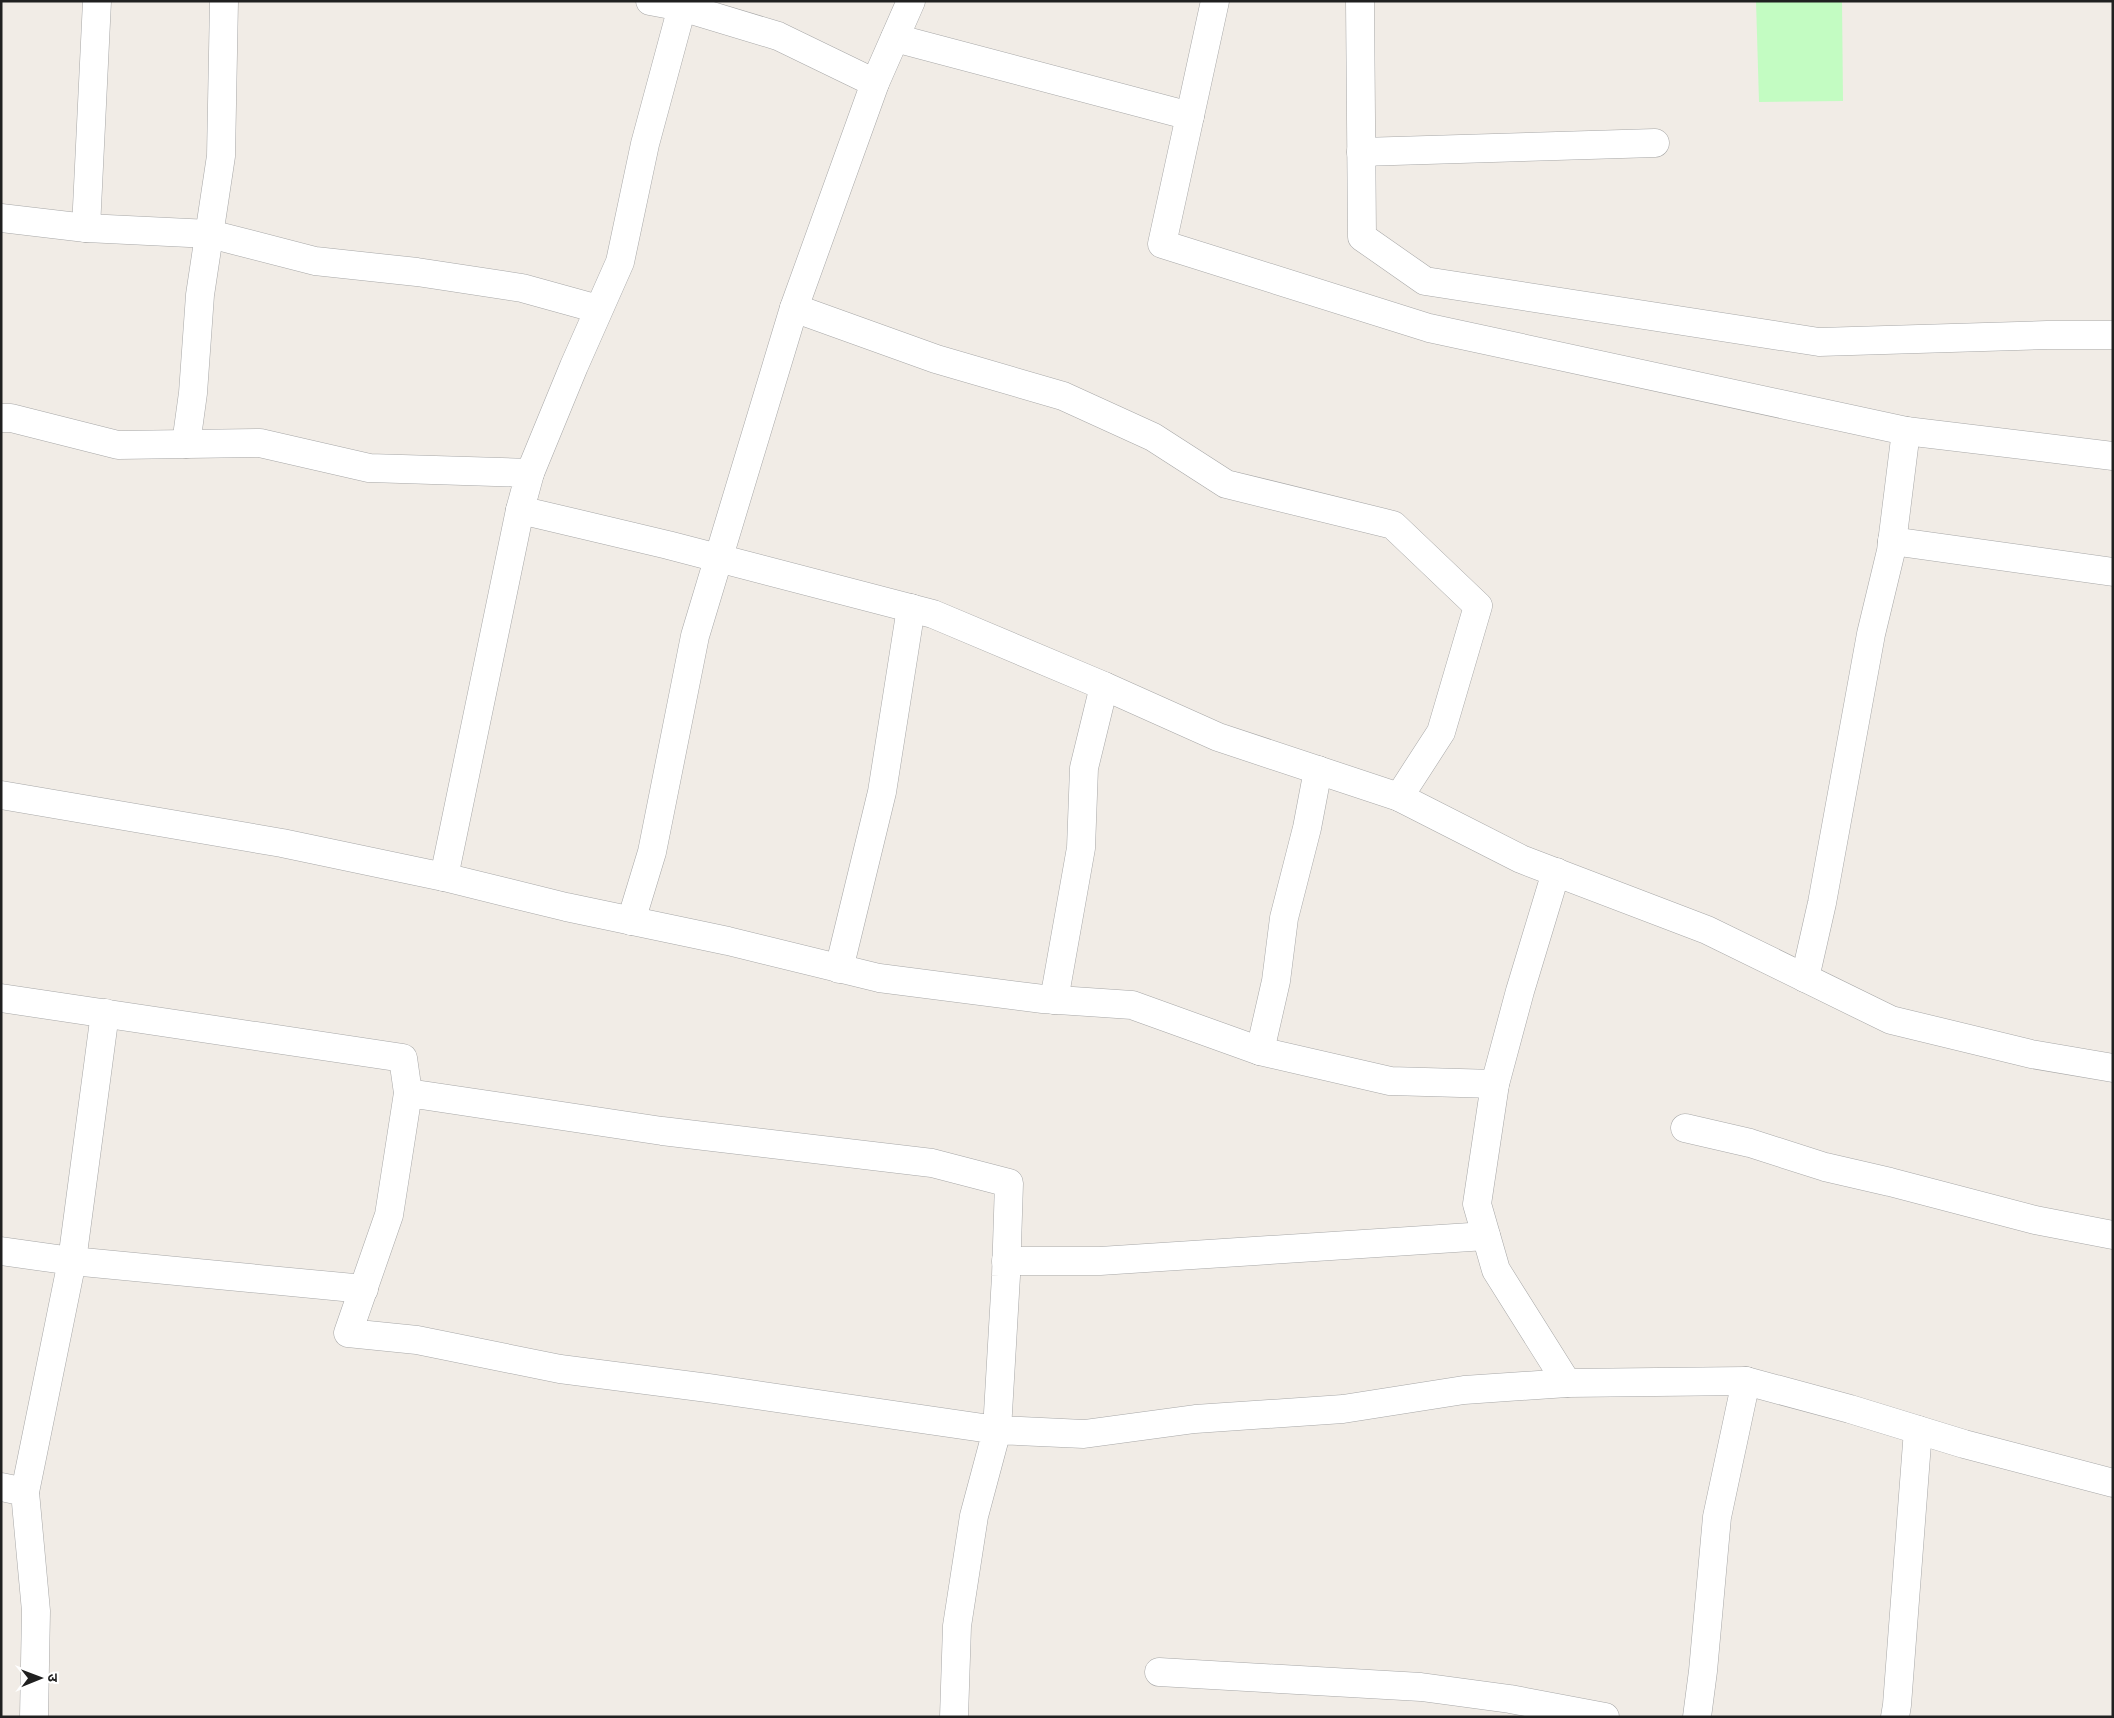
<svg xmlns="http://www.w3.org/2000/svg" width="2114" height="1718" font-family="Cabin,'Noto Sans Devanagari',sans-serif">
<rect width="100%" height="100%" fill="#f1ece6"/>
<polygon fill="#c3fcc2" points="1756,1 1842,1 1843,101 1759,102"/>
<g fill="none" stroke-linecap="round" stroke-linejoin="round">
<defs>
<g id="minor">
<polyline points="650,1 682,7 778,36 875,83"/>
<polyline points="911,1 875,83 794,308 936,359 1063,396 1153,437 1226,484 1393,525 1478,606 1441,732 1399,797"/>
<polyline points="1215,1 1162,244 1429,328 1906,431 2113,456"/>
<polyline points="1360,1 1362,237 1425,281 1819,342 2047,335 2113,335"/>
<polyline points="895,38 1190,116"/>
<polyline points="1361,152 1655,143"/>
<polyline points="1,218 86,228 210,234 315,261 417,272 522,288 598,309"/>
<polyline points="86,228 97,1"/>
<polyline points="1,418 11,418 118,445 260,443 369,468 530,473 520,510 668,545 933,614 1104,686 1218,737 1399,797 1521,859 1707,930 1891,1020 2031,1054 2113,1068"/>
<polyline points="186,444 193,393 200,295 221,156 224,1"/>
<polyline points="530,473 574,366 620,262 645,144 682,7"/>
<polyline points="1892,541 2113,572"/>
<polyline points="1,795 282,843 444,877 566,907 728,941 879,978 1043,999 1132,1005 1260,1051 1390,1081 1495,1084"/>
<polyline points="1556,872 1520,991 1495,1084 1477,1204 1496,1270 1567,1383 1746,1381"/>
<polyline points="444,877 520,510"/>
<polyline points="631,921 652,852 695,636 794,308"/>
<polyline points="839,969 882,792 911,608"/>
<polyline points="1805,978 1822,903 1871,634 1891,551 1906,431"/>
<polyline points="1,998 403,1058 408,1093"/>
<polyline points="1054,1000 1081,848 1084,768 1104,686"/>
<polyline points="1260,1051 1276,981 1284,918 1307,828 1318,770"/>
<polyline points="1685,1128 1750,1143 1825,1167 1890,1182 2035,1220 2113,1235"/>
<polyline points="1,1251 72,1261 364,1289"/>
<polyline points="1006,1261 1100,1261 1486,1236"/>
<polyline points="1,1487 25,1492 36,1611 34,1717"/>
<polyline points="25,1492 72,1261 105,1013"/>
<polyline points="1159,1672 1421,1687 1510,1699 1605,1717"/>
<polyline points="954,1717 957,1626 974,1516 997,1430 1006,1276 1009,1183 932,1163 662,1131 408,1093 389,1215 348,1333 417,1340 560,1369 708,1388 997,1430 1084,1434 1195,1419 1343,1409 1464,1390 1567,1383"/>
<polyline points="1697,1717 1703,1671 1717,1517 1746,1381 1850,1409 1964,1444 2113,1483"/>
<polyline points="1895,1717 1897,1705 1918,1430"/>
</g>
</defs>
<use href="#minor" stroke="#a7a7a7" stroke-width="29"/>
<use href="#minor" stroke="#fff" stroke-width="28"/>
</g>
<rect width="2114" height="1718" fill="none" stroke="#202020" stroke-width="5"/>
<g transform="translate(40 1678) rotate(89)" stroke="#ffffff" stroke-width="4" paint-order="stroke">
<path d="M0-4L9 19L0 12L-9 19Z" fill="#202020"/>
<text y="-8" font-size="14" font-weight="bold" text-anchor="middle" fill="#202020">उ</text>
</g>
</svg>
